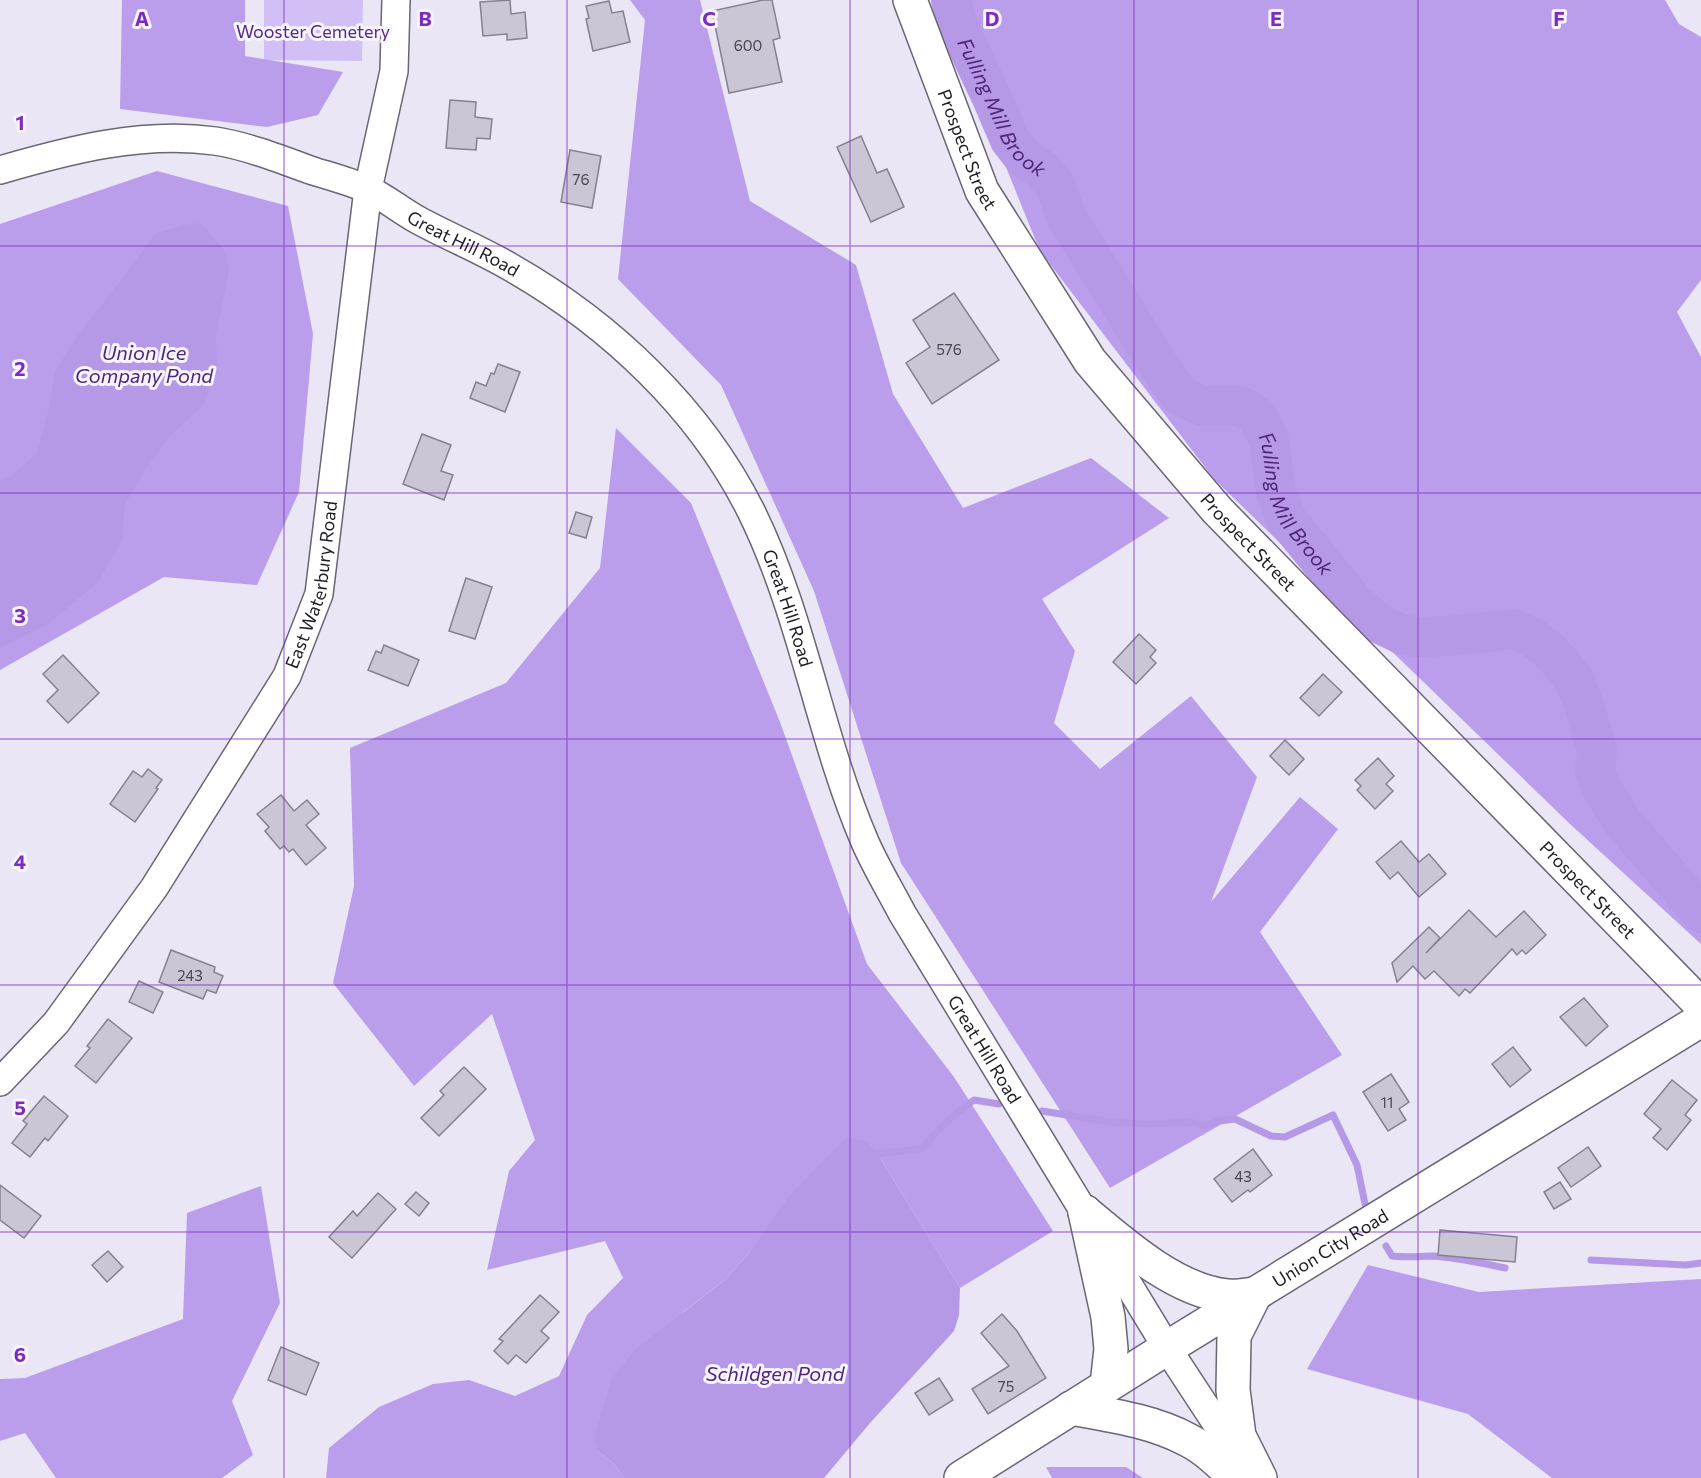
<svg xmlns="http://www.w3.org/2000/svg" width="1701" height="1478" font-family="Commissioner,sans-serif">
<rect width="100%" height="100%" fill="#eae6f5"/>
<polygon fill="#d2bff6" points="264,0 363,0 362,61 264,60"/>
<g fill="#ba9eec">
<polygon points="122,0 245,0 245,56 343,72 318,115 267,127 120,109"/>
<polygon points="630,0 700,0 750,201 856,265 893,394 963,508 1091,458 1169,518 1042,599 1075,651 1054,723 1100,769 1191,696 1257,777 1211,902 1300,797 1338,829 1260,932 1342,1055 1110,1188 901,863 814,591 721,385 618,279 645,20"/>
<polygon points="938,0 1665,0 1679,24 1701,37 1701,280 1677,312 1701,357 1701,944 1570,824 1214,479 1040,251"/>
<polygon points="157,171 288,206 313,334 299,492 257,585 164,577 0,670 0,224"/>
<polygon points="616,428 691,503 780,722 867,964 954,1077 1053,1231 960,1288 877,1153 749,1253 726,1279 682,1313 599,1452 615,1465 624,1478 326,1478 329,1448 379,1407 433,1384 469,1380 515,1396 559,1376 587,1315 623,1278 605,1241 487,1270 509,1171 535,1140 492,1014 414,1086 333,983 354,886 350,748 506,683 600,568"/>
<polygon points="261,1186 280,1303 232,1401 253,1455 222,1478 56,1478 25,1433 0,1441 0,1379 25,1378 183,1319 187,1213"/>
<polygon points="1368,1265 1479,1292 1701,1279 1701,1478 1552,1478 1468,1414 1307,1369"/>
<polygon points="1046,1467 1126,1467 1143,1478 1052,1478"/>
</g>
<g fill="#b599e6">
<polygon points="201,223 226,253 229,271 216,335 217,367 203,405 170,436 145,470 125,504 122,540 98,582 48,624 0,648 0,481 9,478 37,453 48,412 55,371 77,337 139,256 155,234 183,225"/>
<polygon points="846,1138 866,1141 877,1153 960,1288 959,1315 954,1331 870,1423 824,1478 624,1478 615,1465 599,1452 594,1438 612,1378 636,1349 726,1279 749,1253 790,1195"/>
</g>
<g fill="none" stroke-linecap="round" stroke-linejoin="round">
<g stroke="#b599e6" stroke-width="7">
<polyline points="1042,1111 1110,1122 1150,1124 1191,1122 1205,1126 1219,1121 1235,1119 1271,1136 1285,1137 1333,1115 1357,1165 1365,1204"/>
<path d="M877,1154L922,1149C937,1129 954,1114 974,1100L999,1104"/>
<path d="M1386,1246L1392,1256C1406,1258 1420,1256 1434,1256C1458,1258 1482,1263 1505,1268"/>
<polyline points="1591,1260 1686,1265 1701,1263"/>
</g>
<path stroke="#b599e6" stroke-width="40" id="s1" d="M951,0L957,24L992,98L1010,140L1024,158L1041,169L1055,185L1067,218L1161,369L1181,396L1202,406H1241L1257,416L1269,440L1276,493L1287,520L1354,602L1378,623L1401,634L1417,637L1450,636L1514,629L1533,638L1552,653L1573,678L1584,705L1597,751L1595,770L1602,789L1622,821L1701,913"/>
</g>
<g fill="#cbc6d5" stroke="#86818f" stroke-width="1.5">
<polygon points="510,0 511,14 525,12 527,38 507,40 507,34 483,36 480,2"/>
<polygon points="763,0 772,0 780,38 773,40 782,82 729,93 712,11"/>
<polygon points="609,1 612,13 623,11 630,42 593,51 586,19 589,18 586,6"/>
<polygon points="450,100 476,102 475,117 492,119 490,139 477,138 476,150 446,148"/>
<polygon points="861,136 877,173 887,169 904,207 871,222 837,147"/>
<polygon points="570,150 601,156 592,208 561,202"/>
<polygon points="954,293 999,360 932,404 906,363 930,347 913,320"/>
<polygon points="498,364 520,372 505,412 470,398 476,382 486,386 491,373 494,374"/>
<polygon points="422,434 451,445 441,471 453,475 444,500 403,484"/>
<polygon points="576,512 592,517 586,538 569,533"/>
<polygon points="466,578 492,587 475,639 449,631"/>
<polygon points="1139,634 1156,650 1150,657 1156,663 1136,684 1113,662"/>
<polygon points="384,645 419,660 408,686 368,670 376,651 381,653"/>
<polygon points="63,655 99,693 68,723 47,701 58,690 43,674"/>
<polygon points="1323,674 1342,692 1319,716 1300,698"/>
<polygon points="1285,740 1304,759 1289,775 1270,756"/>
<polygon points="1378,758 1394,776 1386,784 1393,791 1375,809 1357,790 1361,786 1355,780"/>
<polygon points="148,769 162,780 156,788 158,789 135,822 110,804 133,771 142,777"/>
<polygon points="281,795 294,811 307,800 319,814 306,825 326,848 306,865 293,849 289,852 284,846 280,849 265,831 269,827 257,814"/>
<polygon points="1401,841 1419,862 1429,854 1446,874 1419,897 1398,872 1390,879 1376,862"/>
<polygon points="1469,910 1496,937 1524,911 1546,935 1526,954 1522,950 1517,955 1512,949 1470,993 1465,989 1459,996 1434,971 1425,979 1413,966 1397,982 1392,963 1429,927 1440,938 1426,953"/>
<polygon points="171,950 215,967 214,972 223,976 216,993 207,990 203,999 159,982"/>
<polygon points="139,981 163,992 153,1013 129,1002"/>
<polygon points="1584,998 1608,1026 1586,1046 1560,1017"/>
<polygon points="108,1019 132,1038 96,1083 75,1066 90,1048 87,1046"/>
<polygon points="1513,1047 1531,1070 1510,1087 1492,1064"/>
<polygon points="464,1067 486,1089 439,1136 421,1118 444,1095 440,1091"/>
<polygon points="1391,1074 1409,1102 1399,1109 1406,1120 1388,1131 1363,1092"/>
<polygon points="1672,1080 1697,1100 1685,1115 1691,1120 1667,1150 1653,1138 1661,1129 1644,1114"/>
<polygon points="44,1096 68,1116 48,1141 45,1138 30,1157 12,1143 27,1124 23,1121"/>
<polygon points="1588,1147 1601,1166 1571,1187 1558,1168"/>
<polygon points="1253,1149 1272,1175 1250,1192 1248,1190 1232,1202 1214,1179"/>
<polygon points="1560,1182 1571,1199 1554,1209 1544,1192"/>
<polygon points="0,1185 41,1216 24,1238 0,1220"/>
<polygon points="416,1192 429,1203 419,1216 405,1204"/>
<polygon points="378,1193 396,1209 352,1258 329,1237 353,1211 357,1216"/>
<polygon points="1440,1230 1517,1237 1515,1262 1438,1255"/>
<polygon points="108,1251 123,1267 107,1282 92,1265"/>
<polygon points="540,1295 559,1312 541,1331 549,1338 526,1363 516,1355 508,1364 494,1351 503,1341 499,1339"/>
<polygon points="1002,1314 1017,1331 1046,1378 988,1414 972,1389 1009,1366 981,1333"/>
<polygon points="281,1347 319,1363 306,1395 268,1380"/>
<polygon points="939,1378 953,1400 929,1415 915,1393"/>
</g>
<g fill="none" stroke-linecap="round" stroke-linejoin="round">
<defs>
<g id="minor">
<path id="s2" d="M0,170C69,150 142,131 215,141C244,145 283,160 310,170C329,176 349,181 367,189C385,197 401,211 418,220C449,237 482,250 512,268C610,324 700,409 751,511C803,616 819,735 865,842C876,867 890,890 902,913L1167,1348L1241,1461"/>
<path id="s3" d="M0,1082L56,1023L154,888L287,676L319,594L368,189L394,71L396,0"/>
</g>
<g id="secondary">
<path id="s4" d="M910,0L982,191L1090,361L1217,510L1701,1005"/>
<path d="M1085,1212C1123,1244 1176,1291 1227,1296C1236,1297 1246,1295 1255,1294"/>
<polyline points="1085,1212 1108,1317 1111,1349 1107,1385"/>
<polyline points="1255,1294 1234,1336 1233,1390 1239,1436 1260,1478"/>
<path d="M1071,1408C1110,1415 1153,1421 1188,1440C1206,1449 1221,1464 1235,1478"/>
<path id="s5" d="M961,1478L1167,1348L1701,1020"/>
</g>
</defs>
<use href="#minor" stroke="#6a6673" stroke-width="30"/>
<use href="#secondary" stroke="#6a6673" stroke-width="36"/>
<use href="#minor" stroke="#fff" stroke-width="27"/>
<use href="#secondary" stroke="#fff" stroke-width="33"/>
</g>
<path fill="none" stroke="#7b2cbf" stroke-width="1.5" stroke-opacity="0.55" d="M284,0V1478M567,0V1478M850,0V1478M1134,0V1478M1418,0V1478M0,246H1701M0,493H1701M0,739H1701M0,985H1701M0,1232H1701"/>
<g text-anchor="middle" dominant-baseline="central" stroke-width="6" stroke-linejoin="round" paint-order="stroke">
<g font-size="15" fill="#4a4750">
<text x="748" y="45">600</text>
<text x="581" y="179">76</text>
<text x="949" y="349">576</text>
<text x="190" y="975">243</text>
<text x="1387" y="1102">11</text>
<text x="1243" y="1176">43</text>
<text x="1006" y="1386">75</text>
</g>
<g font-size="18" fill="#532b84" stroke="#f7f4fd">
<text x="313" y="31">Wooster Cemetery</text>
</g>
<g font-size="18" fill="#1f1d23" stroke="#f7f4fd">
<text stroke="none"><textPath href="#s4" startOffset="160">Prospect Street</textPath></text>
<text stroke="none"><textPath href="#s2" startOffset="489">Great Hill Road</textPath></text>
<text stroke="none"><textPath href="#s4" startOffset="646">Prospect Street</textPath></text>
<text stroke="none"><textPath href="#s3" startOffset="594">East Waterbury Road</textPath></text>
<text stroke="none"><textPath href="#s2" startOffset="993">Great Hill Road</textPath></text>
<text stroke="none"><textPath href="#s4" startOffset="1132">Prospect Street</textPath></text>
<text stroke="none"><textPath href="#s2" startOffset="1479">Great Hill Road</textPath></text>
<text stroke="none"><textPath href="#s5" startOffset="435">Union City Road</textPath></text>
</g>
<g font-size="20" font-style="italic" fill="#4d257d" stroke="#f7f4fd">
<text stroke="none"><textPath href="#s1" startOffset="120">Fulling Mill Brook</textPath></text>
<text x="144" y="352">Union Ice<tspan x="144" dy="23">Company Pond</tspan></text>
<text stroke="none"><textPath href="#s1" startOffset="642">Fulling Mill Brook</textPath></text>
<text x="775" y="1373">Schildgen Pond</text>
</g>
</g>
<g font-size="20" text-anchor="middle" font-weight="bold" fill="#7b2cbf" stroke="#f7f4fd" stroke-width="6" stroke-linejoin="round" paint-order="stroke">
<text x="142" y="26">A</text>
<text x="425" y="26">B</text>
<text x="709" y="26">C</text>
<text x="992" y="26">D</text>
<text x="1276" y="26">E</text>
<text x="1559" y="26">F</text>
<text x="20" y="130">1</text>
<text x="20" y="376">2</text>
<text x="20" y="623">3</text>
<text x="20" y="869">4</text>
<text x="20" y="1115">5</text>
<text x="20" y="1362">6</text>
</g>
</svg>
